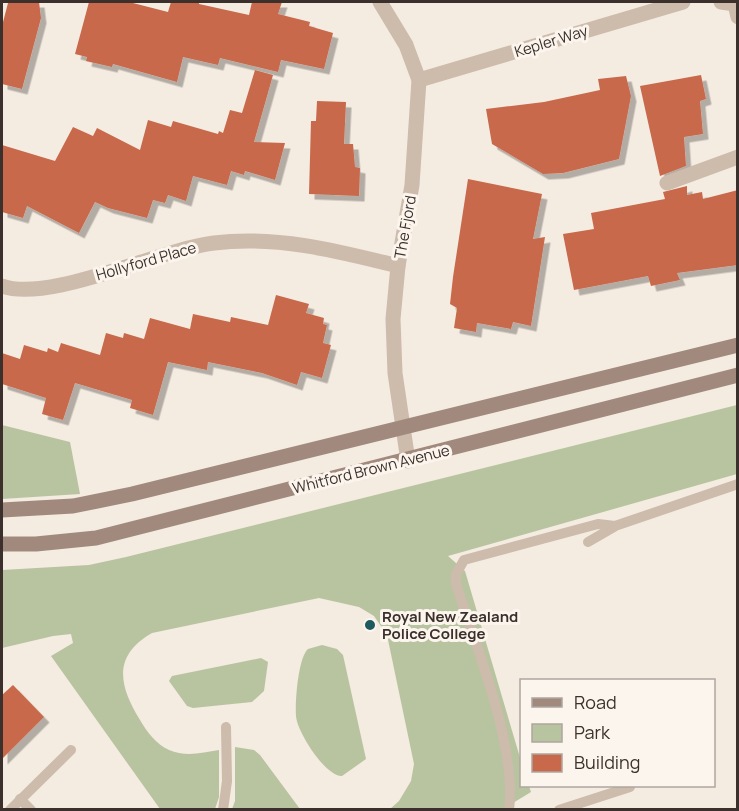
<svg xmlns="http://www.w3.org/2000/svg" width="739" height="811" font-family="Manrope,sans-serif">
<defs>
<filter id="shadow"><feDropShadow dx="5.5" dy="5.5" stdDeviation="0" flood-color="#0004"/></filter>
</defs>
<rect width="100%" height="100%" fill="#f4ebe1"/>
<g fill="#b8c4a0">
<path d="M737,405V474L448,556L465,571L521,761L522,786H529L531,792L503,809H390L399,801L411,781L414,764L387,635L374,616L359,607L319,598L152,633C112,656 119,686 140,720C147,732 156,744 169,750C185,757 202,753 219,750V797L215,809H160L51,656L73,643L71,634L53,636L2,648V570L89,565L126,557Z"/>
<polygon points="2,425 70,442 80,494 2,499"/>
<path d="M322,645L337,649L343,655L366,759L342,776C326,777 297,732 296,716C295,702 298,658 308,649Z"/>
<polygon points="261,658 268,662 264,691 252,702 193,708 187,706 169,681 172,676"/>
<polygon points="235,747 254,750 260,755 300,809 232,809 235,801"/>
</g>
<g fill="#c8694b" filter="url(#shadow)">
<polygon points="39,2 41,18 22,89 2,84 2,26 8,3"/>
<polygon points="89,2 129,2 168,12 171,2 199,2 199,4 249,15 252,2 282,2 278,14 310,22 309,26 333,33 324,69 281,60 278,72 220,58 218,65 183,57 177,82 113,64 112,67 86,61 87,57 75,54"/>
<polygon points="255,70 273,75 254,142 285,143 275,180 245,171 244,175 231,171 227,185 193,176 186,201 168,195 165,203 153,200 147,218 108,208 95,202 79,233 27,206 23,218 2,212 2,145 55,161 73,127 93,136 97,128 140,150 148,120 171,127 173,121 218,134 219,131 223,133 230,110 242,113"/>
<polygon points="701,75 706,99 700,101 703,134 684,137 686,166 660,176 640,86"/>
<polygon points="626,76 631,96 619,159 563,173 543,174 492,144 486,109 544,102 600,90 598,79"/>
<polygon points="317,101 346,102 344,144 353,144 355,167 360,168 359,196 309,194 311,121 316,121"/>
<polygon points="468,179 542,194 533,239 545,237 531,326 513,322 511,329 477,323 476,332 454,328 457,308 450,304 453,277"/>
<polygon points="687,186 687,195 702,192 703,199 738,190 738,265 677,273 680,280 651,286 648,276 574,290 563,234 594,229 591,213 665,199 663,192"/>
<polygon points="276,295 309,304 306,313 324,318 323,324 327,325 323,343 331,345 322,378 301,372 297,385 262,373 208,362 207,370 168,362 153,415 130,408 132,400 75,383 63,420 42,414 46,398 2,384 2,353 20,359 24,345 47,352 48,348 58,352 61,343 100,355 106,333 123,338 124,333 144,339 150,318 190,329 193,314 230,322 231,317 268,325"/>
<polygon points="13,685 44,717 2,759 2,695"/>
</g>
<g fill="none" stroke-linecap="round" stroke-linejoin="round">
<g stroke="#cdbbac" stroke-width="10">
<polyline points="588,542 614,527"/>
<polyline points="20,799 31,810"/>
<polyline points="10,810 71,750"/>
<polyline points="223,810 227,781 226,727"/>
<path d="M509,810C517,747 476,645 456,584V574L464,560L598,524L615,526L738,484"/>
<polyline points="559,810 630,787"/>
</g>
<g stroke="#cdbbac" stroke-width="15">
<polyline points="380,2 406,45 419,80 412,185 398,266 393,319 395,373 408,461"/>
<polyline points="721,2 735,4 738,17"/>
<polyline points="419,80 683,2"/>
<polyline points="667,183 738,157"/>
<path d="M2,286C50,303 157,250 214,243C276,235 338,251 398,266"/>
</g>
<g stroke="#a18a7d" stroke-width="15">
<polyline points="2,510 73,506 132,494 738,345"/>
<polyline points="2,544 36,544 96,538 738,375"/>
</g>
</g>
<circle fill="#1f5a5e" stroke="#fbf5ee" stroke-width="2" cx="370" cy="625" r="6"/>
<g text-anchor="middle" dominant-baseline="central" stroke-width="6" stroke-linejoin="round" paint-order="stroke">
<g font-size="15" fill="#3b302b" stroke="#fbf5ee">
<text transform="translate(551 41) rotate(-17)">Kepler Way</text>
<text transform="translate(405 227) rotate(-80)">The Fjord</text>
<text transform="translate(146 261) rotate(-16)">Hollyford Place</text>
<text transform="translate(371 469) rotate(-14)">Whitford Brown Avenue</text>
</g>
<g font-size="15" font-weight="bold" fill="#3b302b" stroke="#fbf5ee" text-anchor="start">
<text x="382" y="616">Royal New Zealand<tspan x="382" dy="17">Police College</tspan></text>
</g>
</g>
<rect width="739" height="811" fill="none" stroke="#3b302b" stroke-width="6"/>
<rect x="520" y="679" width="195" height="108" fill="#fbf5ee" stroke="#aea6a0" stroke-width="1.5"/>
<rect x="532" y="698" width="30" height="9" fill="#a18a7d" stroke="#aea6a0" stroke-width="1.5"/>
<text x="574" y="709" font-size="18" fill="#3b302b">Road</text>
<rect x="532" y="724" width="30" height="18" fill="#b8c4a0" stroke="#aea6a0" stroke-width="1.5"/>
<text x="574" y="739" font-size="18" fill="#3b302b">Park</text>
<rect x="532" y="754" width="30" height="18" fill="#c8694b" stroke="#aea6a0" stroke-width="1.5"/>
<text x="574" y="769" font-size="18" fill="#3b302b">Building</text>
</svg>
